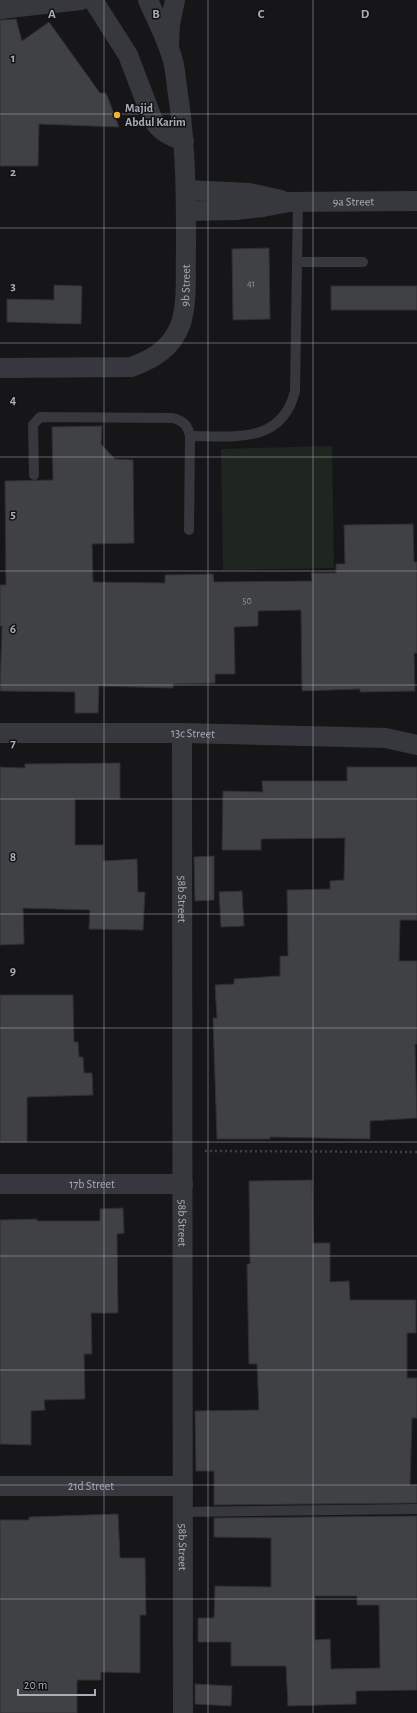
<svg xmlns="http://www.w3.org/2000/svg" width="417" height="1713" font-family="'Alegreya Sans',sans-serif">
<rect width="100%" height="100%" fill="#161618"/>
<polygon fill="#1e261f" points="332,446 334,568 223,570 221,449"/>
<g fill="#404145" stroke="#303034" fill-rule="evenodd">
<polygon points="16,19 22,41 49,22 100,93 106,93 119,127 39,124 38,166 0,166 0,20"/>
<polygon points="269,248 270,319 233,320 232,249"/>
<polygon points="54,285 82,286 81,324 7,322 7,299 54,300"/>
<rect x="331" y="286" width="86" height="24"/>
<polygon points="102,426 101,444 115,459 133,460 134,543 92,544 93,582 165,583 165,575 213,574 214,582 312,581 311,573 336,573 336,564 345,564 344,525 413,524 414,562 417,562 417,653 414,653 415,691 360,692 360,689 302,691 301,610 258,611 258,626 234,627 235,674 215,674 215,683 173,684 173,688 99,686 98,713 75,713 75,692 0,691 2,626 0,626 0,585 6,585 5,481 53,480 52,427"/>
<polygon points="120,763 120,799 75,799 75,845 103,845 103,861 137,859 138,892 145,892 143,930 89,929 90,910 23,908 24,944 0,945 0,767 25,768 25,764"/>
<polygon points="347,767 417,767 417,920 400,920 399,961 417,961 417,1044 415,1044 417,1118 370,1121 370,1139 270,1137 270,1139 217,1139 213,1018 217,1018 215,985 234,984 234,979 280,976 280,956 288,956 287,890 330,889 330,881 344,880 345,838 261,839 261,850 222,850 223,791 263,792 262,781 347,781"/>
<polygon points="214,856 214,900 195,901 194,857"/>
<polygon points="242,891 244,926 221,927 219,892"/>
<polygon points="0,995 73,995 74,1042 78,1042 79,1057 83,1057 84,1073 92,1073 93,1095 27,1097 27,1142 0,1142"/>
<polygon points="312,1180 313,1243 330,1243 330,1282 349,1281 350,1300 416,1300 416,1333 407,1333 407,1378 417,1378 417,1418 412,1418 410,1485 417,1485 417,1503 214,1505 214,1471 196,1471 195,1411 259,1410 257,1364 249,1364 247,1264 250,1264 249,1181"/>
<polygon points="123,1208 124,1233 117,1234 118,1313 91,1313 92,1354 84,1354 85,1399 44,1400 45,1410 31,1411 31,1445 0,1444 0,1220 37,1219 37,1221 100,1221 100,1209"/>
<polygon points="118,1514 120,1558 145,1558 146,1615 140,1615 140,1673 101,1672 101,1680 77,1680 77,1713 0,1713 0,1520 29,1520 29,1517"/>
<path d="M417,1516V1690L356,1691V1704L288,1706L286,1666H231V1642H198V1618H214L215,1586L271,1587V1538L214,1537V1518ZM315,1596H357V1605H379L380,1668L331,1669L330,1639L315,1640Z"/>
<polygon points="195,1684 232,1686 231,1706 195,1704"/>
</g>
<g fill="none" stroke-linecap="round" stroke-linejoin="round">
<polyline stroke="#3d3f44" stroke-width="2.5" stroke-dasharray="2 3" stroke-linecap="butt" points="205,1151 417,1152"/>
<g stroke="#37383d" stroke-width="10">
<polyline points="297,262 363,262"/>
<path d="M190,436C233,436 282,445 295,391L298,202"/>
<path d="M34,475L33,425L40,417L173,418C184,421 188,426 190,436L189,530"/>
<polyline points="183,1512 417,1509"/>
</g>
<g stroke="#37383d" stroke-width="20">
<path d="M93,0L128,55L152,118C160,132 170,136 184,141"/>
<polyline points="0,9 81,0"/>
<polyline points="169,46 170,24 175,0"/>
<polyline points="186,190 249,193 281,200"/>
<path id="s1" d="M186,211L236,210L263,207L289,202L417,201"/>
<path id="s2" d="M0,368L131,367C154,359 173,347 181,323C188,300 185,273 186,250C186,200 186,151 179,101C177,89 176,77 174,65C169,42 157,21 148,0"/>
<path id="s3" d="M0,733H182L386,738L417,745"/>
<path id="s4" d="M182,733L183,1713"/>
<path id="s5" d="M0,1184H183"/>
<path id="s6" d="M0,1486H183"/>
</g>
</g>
<path fill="none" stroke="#a8adb8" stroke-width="1" stroke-opacity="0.55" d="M104,0V1713M208,0V1713M313,0V1713M0,114H417M0,228H417M0,343H417M0,457H417M0,571H417M0,685H417M0,799H417M0,914H417M0,1028H417M0,1142H417M0,1256H417M0,1370H417M0,1485H417M0,1599H417"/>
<circle fill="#f2b134" stroke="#111113" stroke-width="1.5" cx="117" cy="115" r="4"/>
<g text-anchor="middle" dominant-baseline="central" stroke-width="3" stroke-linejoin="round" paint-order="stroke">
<g font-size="10" fill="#8e929b">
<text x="251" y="284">41</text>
<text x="247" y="601">50</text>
</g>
<g font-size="12" font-weight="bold" fill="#a8adb8" stroke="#111113" text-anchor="start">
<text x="125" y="108">Majid<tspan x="125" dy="14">Abdul Karim</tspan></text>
</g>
<g font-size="12" fill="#a8adb8" stroke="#111113">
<text stroke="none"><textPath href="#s1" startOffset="168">9a Street</textPath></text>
<text stroke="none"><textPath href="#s2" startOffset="238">9b Street</textPath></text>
<text stroke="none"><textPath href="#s3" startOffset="193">13c Street</textPath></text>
<text stroke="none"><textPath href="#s4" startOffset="166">58b Street</textPath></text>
<text stroke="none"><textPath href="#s5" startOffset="92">17b Street</textPath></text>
<text stroke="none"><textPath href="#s4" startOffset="490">58b Street</textPath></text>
<text stroke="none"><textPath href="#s6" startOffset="91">21d Street</textPath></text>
<text stroke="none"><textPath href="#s4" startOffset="814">58b Street</textPath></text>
</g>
</g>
<g font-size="13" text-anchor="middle" font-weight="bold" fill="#a8adb8" stroke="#111113" stroke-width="3" stroke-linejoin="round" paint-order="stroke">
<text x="52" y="18">A</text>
<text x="156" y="18">B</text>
<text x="261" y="18">C</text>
<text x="365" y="18">D</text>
<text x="13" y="62">1</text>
<text x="13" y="176">2</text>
<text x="13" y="290">3</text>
<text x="13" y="404">4</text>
<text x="13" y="518">5</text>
<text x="13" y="633">6</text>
<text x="13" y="747">7</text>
<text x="13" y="861">8</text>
<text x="13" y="975">9</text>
</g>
<path d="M18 1689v6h77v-6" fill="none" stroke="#a8adb8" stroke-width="2"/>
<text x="24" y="1689" font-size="12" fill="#a8adb8" stroke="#111113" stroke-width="3" paint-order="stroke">20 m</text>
</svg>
